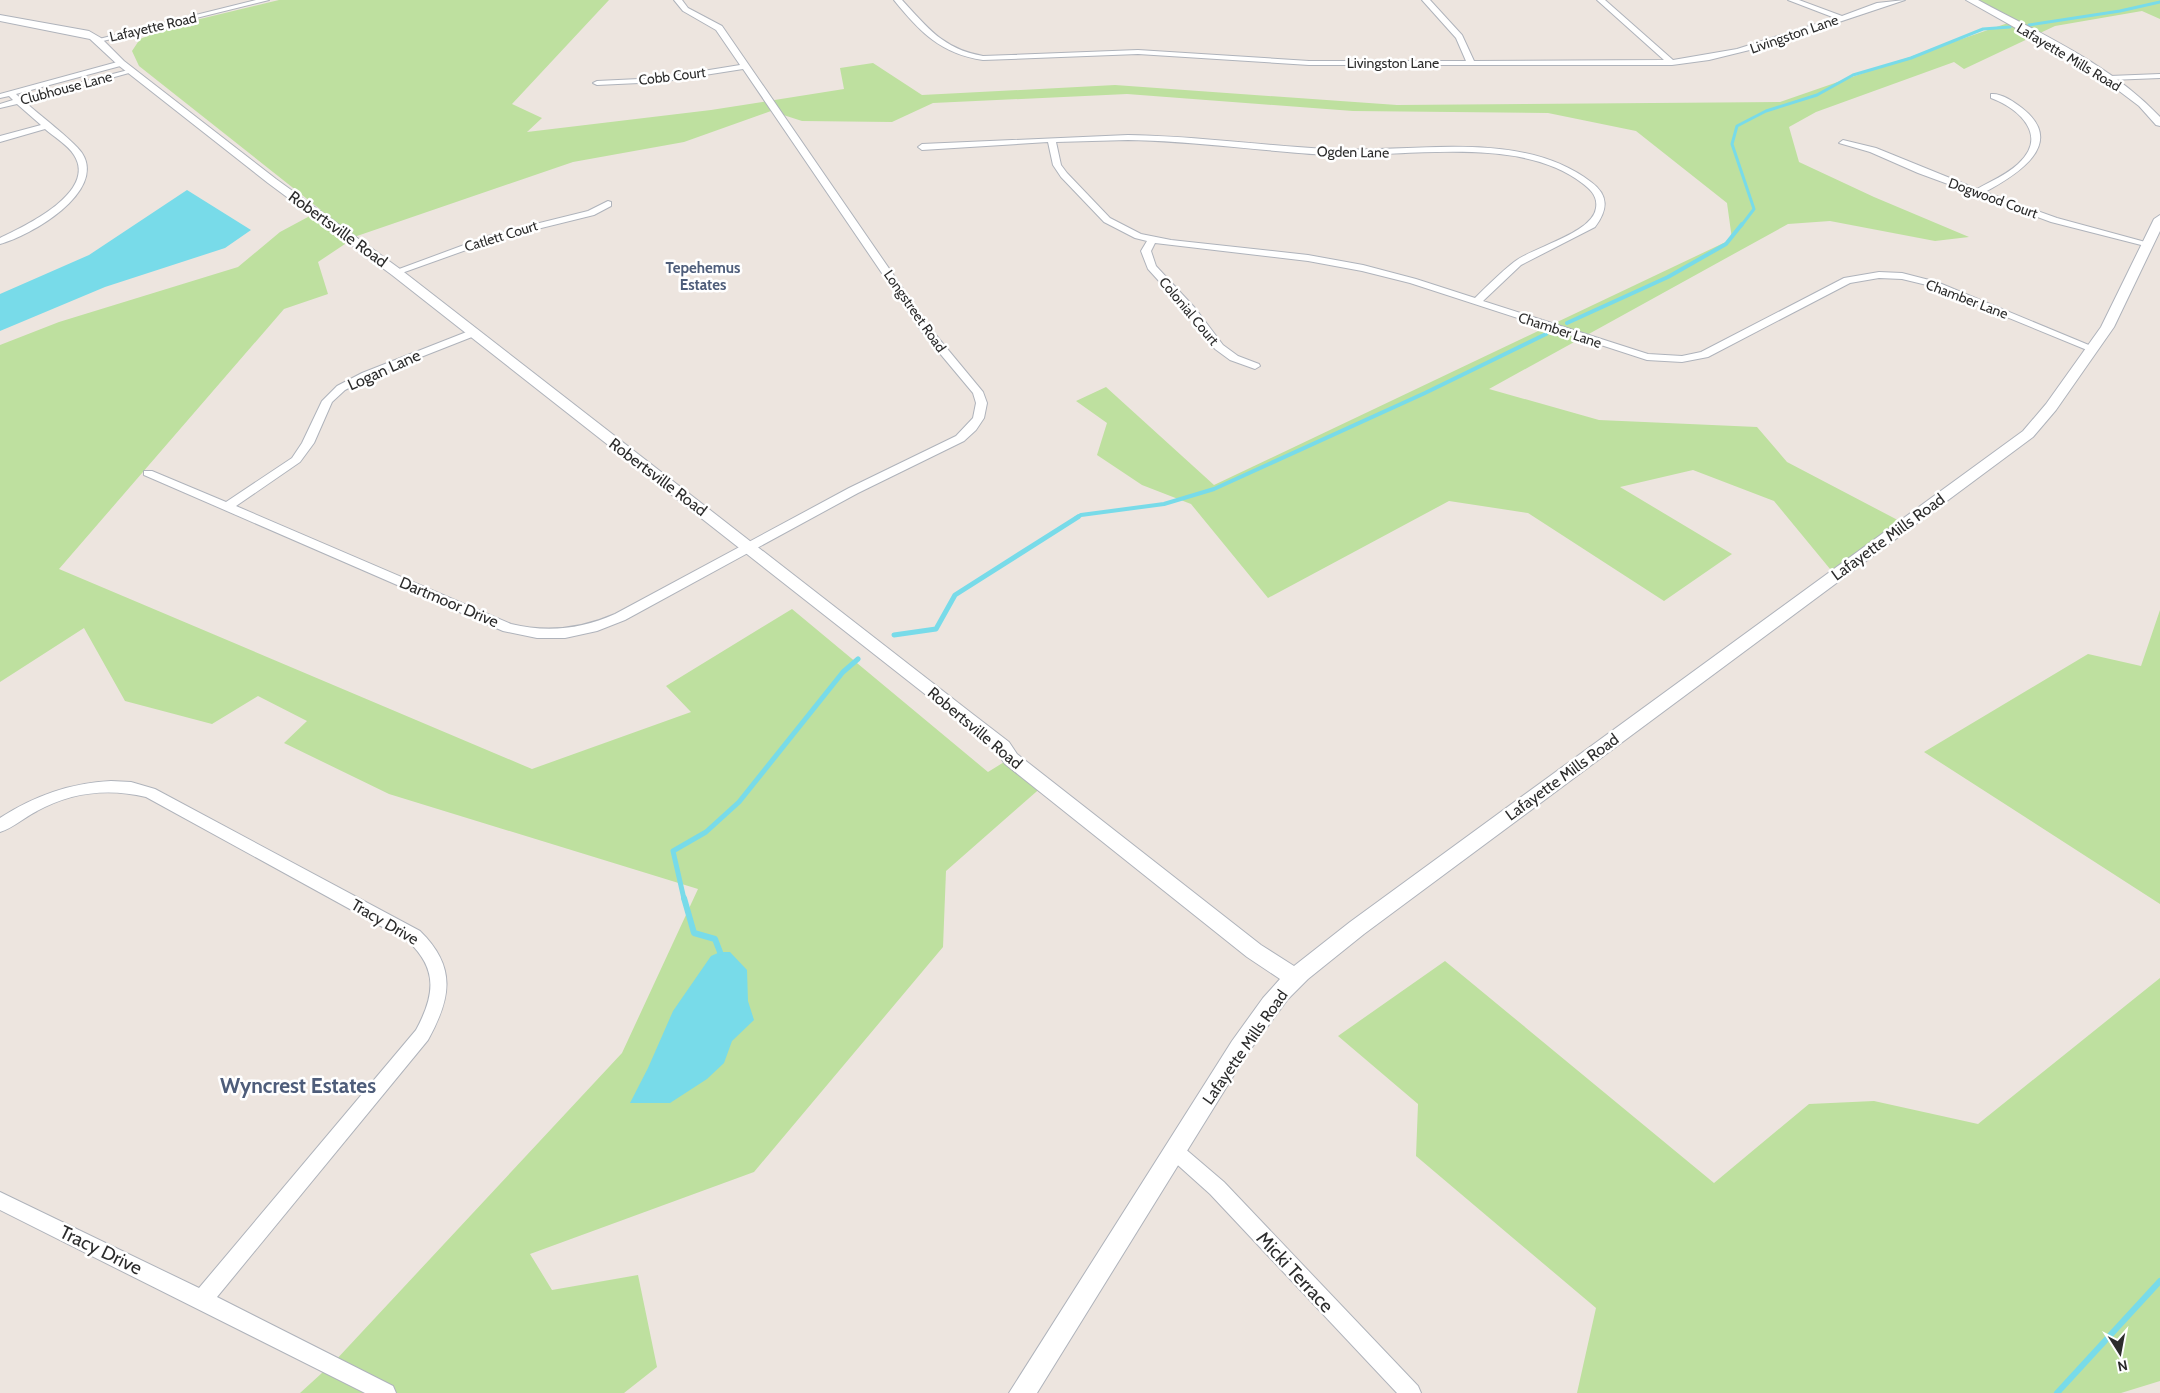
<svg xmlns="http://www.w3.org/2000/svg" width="2160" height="1393" font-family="Cabin,sans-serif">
<rect width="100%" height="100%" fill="#ede5df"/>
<g fill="#bee09f">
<polygon points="279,0 609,0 512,104 542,118 527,132 711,110 844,89 840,68 873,63 922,95 1115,85 1397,105 1780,102 2008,23 1968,0 2160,0 2160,19 2142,11 2055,26 1964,69 1954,62 1816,112 1789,127 1799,162 1874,197 1969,237 1935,241 1830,221 1788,224 1489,389 1599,420 1757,427 1787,462 1911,527 1835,575 1774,501 1693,470 1620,487 1732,554 1664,601 1528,513 1449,501 1268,598 1191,504 1142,485 1097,455 1107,423 1076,401 1106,387 1214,485 1732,239 1727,203 1636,131 1548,113 1353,111 1127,94 933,103 892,122 802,121 771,111 684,142 573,162 357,236 318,262 328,294 284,309 59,569 532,769 691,712 666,686 792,609 988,772 1009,759 1044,785 946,871 943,947 754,1172 530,1254 552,1290 638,1275 657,1367 624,1393 300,1393 334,1362 622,1053 698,889 389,794 284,743 307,721 258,696 212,724 125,701 84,628 0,682 0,345 59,322 238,267 280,232 321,210 139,66 132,51 140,39 175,25"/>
<polygon points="2160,610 2160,904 1924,752 2088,654 2141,666"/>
<polygon points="1445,961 1714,1183 1809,1104 1874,1101 1978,1124 2160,978 2160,1381 2121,1393 1577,1393 1596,1308 1416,1156 1418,1104 1338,1036"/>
</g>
<g fill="#78dbe9">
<polygon points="187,190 251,230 225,248 105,287 0,331 0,294 89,255"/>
<polygon points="720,952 730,952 747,970 748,1001 754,1020 732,1041 724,1063 707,1079 670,1103 630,1103 648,1068 673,1011 711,956"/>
</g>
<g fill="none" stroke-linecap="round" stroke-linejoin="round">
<g stroke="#78dbe9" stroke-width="3">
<polyline points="2029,25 2120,11 2160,2"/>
<polyline points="1741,226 1754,209 1732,144 1737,126 1766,111 1817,95 1853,75 1911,58 1983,29 2010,27"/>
</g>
<g stroke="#78dbe9" stroke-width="4">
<polyline points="1567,323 1668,277 1726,244 1742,224"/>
<polyline points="1076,518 1081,515 1164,504 1214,489 1425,393 1546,334"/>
</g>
<g stroke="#78dbe9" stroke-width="5">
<polyline points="894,635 936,629 955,595 1078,517"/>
<polyline points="684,899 673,851 706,832 739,802 843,672 858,659"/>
</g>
<g stroke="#78dbe9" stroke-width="6">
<polyline points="684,898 694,933 715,939 720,952"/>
<polyline points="2057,1393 2160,1281"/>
</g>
<defs>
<g id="minor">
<polygon points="256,0 269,0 99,42 95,40"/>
<path d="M674,0H682L688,8L722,26L930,328L983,392L987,403L984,418L976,430L964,441L858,493L625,620L597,631L565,638H537L503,631L144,475V471H152L226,502L292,458L302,443L322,401L337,386L362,373L469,331H477V335L370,377L345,390L332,402L314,443L300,462L236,506L511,624C548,633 581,629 615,614L849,488L956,436L973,418L976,403L973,393L922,332L743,69L660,82L597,85L593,83L597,81L660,78L740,65L716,30L683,11Z"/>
<path d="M894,0H902C928,28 943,49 983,56L1138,50L1309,61H1466L1456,38L1422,0H1430L1462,35L1474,61L1664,60L1597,0H1605L1673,60L1737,49L1835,18L1788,0H1799L1842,16L1877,3L1905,0L1770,45L1709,60L1672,65H1309L1138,54L983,60C941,54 920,32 894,0Z"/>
<path d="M121,61L125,63L124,65L16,94L20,98L132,69L136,71L25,102C38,114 73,140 82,153C107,192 30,236 0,244V238C25,226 98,192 74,155C68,145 54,137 45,129L0,142V136L41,125L17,104L0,108V104L13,100L9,96L0,98V94Z"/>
<polygon points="2160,74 2160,78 2110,80 2106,78 2110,76"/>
<path d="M1991,94C2002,93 2014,102 2022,108C2068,144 2016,175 1985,192L2057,218L2149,243V247L2051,222L1918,173L1870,152L1839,143L1843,140L1876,148L1977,189C1991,181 2006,175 2018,164C2049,136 2020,109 1991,98Z"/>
<path d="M1128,135C1194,136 1259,145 1325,149C1409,154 1520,127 1591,182C1609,195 1608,210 1595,227L1521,265L1483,301L1648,354L1682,356L1701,352L1844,278L1879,272L1902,273L1937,282L2096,348L2091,351L2087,350L1931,286L1902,279L1879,278L1850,283L1708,357L1682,362L1647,360L1410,283L1362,271L1308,261L1155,243L1151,251L1156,266L1195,308L1223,345L1238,356L1259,364L1260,366L1255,369L1230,360L1215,349L1187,312L1148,269L1141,251L1147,241L1135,238L1104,222L1061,177L1053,165L1048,142L922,150L918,147L922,144ZM1128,140C1195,141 1261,151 1327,155C1403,158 1519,134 1582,183C1590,189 1598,196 1596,208C1593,233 1533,247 1514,262C1500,273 1487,286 1475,298L1416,279L1363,265L1308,255L1171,240L1141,234L1110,218L1067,173L1061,165L1056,142Z"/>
<polygon points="608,201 611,202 611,206 594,215 497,239 399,274 391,272 491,235 588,211"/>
<path d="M111,781L131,782L155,789L420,931C457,967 451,998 428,1040L217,1297L393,1386L396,1393H365L0,1210V1192L199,1288L416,1030C435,995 438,969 408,941L146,797C109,788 71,792 37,811C25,817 13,828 0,832V818C34,796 70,783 111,781Z"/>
<polygon points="1177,1145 1183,1147 1224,1182 1418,1386 1421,1393 1397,1393 1210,1194 1171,1159 1168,1153 1171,1147"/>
</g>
<g id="tertiary">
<path d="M1966,0H1978C2041,34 2110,64 2160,117V126L2156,125L2139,106L2094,72Z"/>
<polygon points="0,15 89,31 101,38 124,61 276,179 400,269 970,712 1009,742 1017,754 1261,945 1294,966 1350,922 2023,431 2046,404 2101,327 2154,219 2160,215 2160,231 2114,327 2056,410 2033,437 1364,934 1308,979 1288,999 1247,1054 1037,1393 1009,1393 1232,1041 1263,998 1280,979 1247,957 1005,764 997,752 958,720 392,275 268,183 118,65 90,39 0,21"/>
</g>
</defs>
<use href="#minor" stroke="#afb3bb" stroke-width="2"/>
<use href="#tertiary" stroke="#afb3bb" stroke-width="2"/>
<use href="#minor" fill="#fff" fill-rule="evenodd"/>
<use href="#tertiary" fill="#fff" fill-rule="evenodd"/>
</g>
<g text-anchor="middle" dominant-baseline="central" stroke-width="5" stroke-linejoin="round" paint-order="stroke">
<g font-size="14" fill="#2c2c2c" stroke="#fff">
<text transform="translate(153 27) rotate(-13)">Lafayette Road</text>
<text transform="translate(1794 34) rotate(-19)">Livingston Lane</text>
<text transform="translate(2069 57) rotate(31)">Lafayette Mills Road</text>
<text x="1393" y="63">Livingston Lane</text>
<text transform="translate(672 76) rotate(-7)">Cobb Court</text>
<text transform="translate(66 88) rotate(-15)">Clubhouse Lane</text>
<text transform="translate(1353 152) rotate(1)">Ogden Lane</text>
<text transform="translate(1993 198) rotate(20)">Dogwood Court</text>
<text transform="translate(501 236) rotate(-17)">Catlett Court</text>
<text transform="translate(1967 299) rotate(21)">Chamber Lane</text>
<text transform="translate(915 311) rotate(55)">Longstreet Road</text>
<text transform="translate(1189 311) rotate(50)">Colonial Court</text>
<text transform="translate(1560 330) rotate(18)">Chamber Lane</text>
</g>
<g font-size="15" font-weight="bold" fill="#4e5d7a" stroke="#fff">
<text x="703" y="268">Tepehemus<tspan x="703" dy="17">Estates</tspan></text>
</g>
<g font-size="16" fill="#2c2c2c" stroke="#fff">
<text transform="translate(338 229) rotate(36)">Robertsville Road</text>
<text transform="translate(384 370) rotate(-24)">Logan Lane</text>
<text transform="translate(658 477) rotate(37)">Robertsville Road</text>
<text transform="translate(1888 537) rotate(-36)">Lafayette Mills Road</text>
<text transform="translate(449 602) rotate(23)">Dartmoor Drive</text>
<text transform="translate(975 728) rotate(40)">Robertsville Road</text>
<text transform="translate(1562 777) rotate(-36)">Lafayette Mills Road</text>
<text transform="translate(385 922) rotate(30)">Tracy Drive</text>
<text transform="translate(1245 1047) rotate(-55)">Lafayette Mills Road</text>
</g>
<g font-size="19" fill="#2c2c2c" stroke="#fff">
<text transform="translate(101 1250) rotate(26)">Tracy Drive</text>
<text transform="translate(1295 1272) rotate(47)">Micki Terrace</text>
</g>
<g font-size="21" font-weight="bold" fill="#4e5d7a" stroke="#fff">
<text x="298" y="1085">Wyncrest Estates</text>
</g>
</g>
<g transform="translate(2120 1353) rotate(169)" stroke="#ffffff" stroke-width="4" paint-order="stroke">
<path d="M0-4L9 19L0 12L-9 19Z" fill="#2c2c2c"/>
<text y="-8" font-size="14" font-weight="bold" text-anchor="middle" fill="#2c2c2c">N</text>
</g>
</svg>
